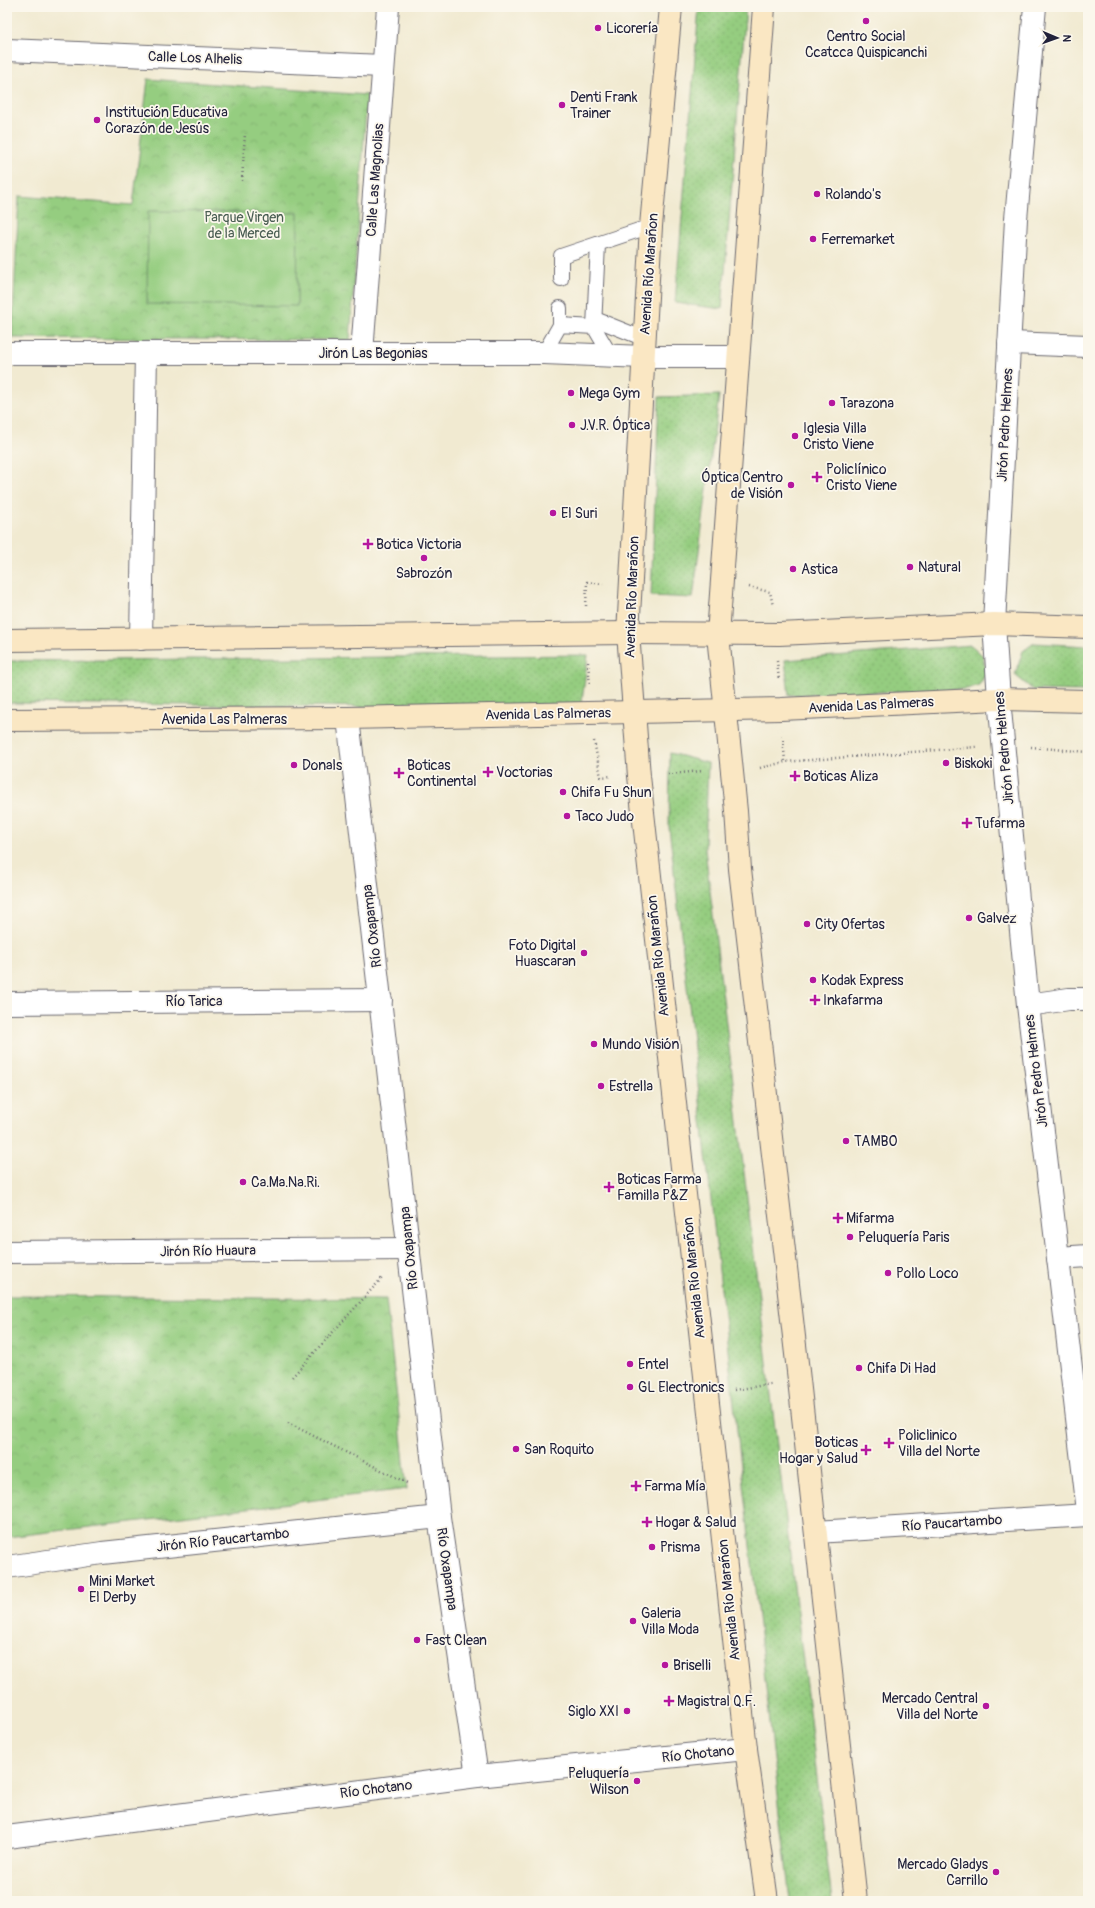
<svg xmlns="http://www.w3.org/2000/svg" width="1095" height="1908" font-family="Pangolin,sans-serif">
<defs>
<pattern id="grass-dots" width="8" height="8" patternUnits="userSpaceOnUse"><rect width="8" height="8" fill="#95cd80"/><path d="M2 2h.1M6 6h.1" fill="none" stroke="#80b070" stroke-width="1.8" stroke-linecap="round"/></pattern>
<pattern id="park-crowns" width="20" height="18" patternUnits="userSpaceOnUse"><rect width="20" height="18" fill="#95cd80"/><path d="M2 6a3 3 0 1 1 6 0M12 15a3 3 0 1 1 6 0" fill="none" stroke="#80b070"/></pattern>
</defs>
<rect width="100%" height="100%" fill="#fbf7ec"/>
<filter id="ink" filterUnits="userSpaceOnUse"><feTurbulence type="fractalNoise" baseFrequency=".025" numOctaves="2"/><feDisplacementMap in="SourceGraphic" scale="8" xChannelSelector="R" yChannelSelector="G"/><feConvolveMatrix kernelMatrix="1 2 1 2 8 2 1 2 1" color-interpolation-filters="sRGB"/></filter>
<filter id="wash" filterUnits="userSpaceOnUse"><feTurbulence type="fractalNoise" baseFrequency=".012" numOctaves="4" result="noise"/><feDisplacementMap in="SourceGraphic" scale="16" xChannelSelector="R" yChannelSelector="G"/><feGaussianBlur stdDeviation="0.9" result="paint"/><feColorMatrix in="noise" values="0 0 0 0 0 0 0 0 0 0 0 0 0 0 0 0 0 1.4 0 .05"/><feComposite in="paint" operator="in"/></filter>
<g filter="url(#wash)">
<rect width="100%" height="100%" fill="#f1ead1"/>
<g fill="url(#grass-dots)" stroke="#5c785e">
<polygon points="699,7 746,7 722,309 675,303"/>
<polygon points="719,395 693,598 651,596 659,397"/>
<polygon points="1034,643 1088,646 1088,691 1033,690 1015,675 1023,651"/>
<polygon points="971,645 983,656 986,674 979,685 967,689 789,695 785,660"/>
<polygon points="588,655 581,709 7,703 7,661"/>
<polygon points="670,753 708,763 705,849 832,1901 790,1901 669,827"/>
</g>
<g fill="url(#park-crowns)" stroke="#5c785e">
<polygon points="148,79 367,95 350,340 12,338 19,196 133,205"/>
<polygon points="7,1296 386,1299 407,1489 7,1537"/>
</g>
<polygon fill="#95cd80" stroke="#5c785e" points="148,211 298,213 297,306 147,304"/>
</g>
<g filter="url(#ink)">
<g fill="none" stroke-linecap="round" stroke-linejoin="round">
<defs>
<g id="lane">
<polyline points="561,279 561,256 651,226"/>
<polyline points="595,319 645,339"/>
<polyline points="560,325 560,308"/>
<polyline points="594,327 598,244"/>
<polyline points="544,353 560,325 594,327 611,356"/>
</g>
<g id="street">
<polyline points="1035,7 1016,219 994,624 999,699 1028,1005 1088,1511"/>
<polyline points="7,50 383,66"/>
<polyline points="1009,343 1088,346"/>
<polyline points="7,353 544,353 644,357 738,357"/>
<polyline points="362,353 388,7"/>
<polyline points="141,639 146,353"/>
<polyline points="348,718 439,1517 477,1776"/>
<polyline points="7,1003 381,1000"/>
<polyline points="1028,1005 1069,999 1088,999"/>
<polyline points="7,1252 409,1249"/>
<polyline points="1058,1258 1088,1256"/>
<polyline points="816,1532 1088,1515"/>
<polyline points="7,1567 102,1553 439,1517"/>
<polyline points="7,1837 477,1776 746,1749"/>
</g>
<g id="secondary">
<polyline points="671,7 651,226 628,633 639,776 746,1749 767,1901"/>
<polyline points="764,7 718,635 736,811 740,869 799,1380 856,1901"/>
<polyline points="7,640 628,633 779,634 994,624 1088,627"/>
<polyline points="7,720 348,718 781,709 999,699 1088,701"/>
</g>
</defs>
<use href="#lane" stroke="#6a6870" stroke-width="16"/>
<use href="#street" stroke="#6a6870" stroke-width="24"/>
<use href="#secondary" stroke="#6a6870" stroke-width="24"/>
<g stroke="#6a6870" stroke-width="2.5" stroke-dasharray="1 3" stroke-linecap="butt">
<polyline points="242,181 245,133"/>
<polyline points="749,587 770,592 773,606"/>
<polyline points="586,606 587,582 603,584"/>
<polyline points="777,661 779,680"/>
<polyline points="588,662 590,685"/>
<polyline points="783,736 785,762"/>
<polyline points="594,741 601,777 612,776"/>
<polyline points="1031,747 1088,752"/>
<polyline points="760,768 785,762 976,747"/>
<polyline points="668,774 703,771"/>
<polyline points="292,1377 383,1277"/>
<polyline points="734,1390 771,1384"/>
<polyline points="288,1423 407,1483"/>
</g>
<use href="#lane" stroke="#fff" stroke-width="14"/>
<use href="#street" stroke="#fff" stroke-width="22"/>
<use href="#secondary" stroke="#fae7c3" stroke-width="22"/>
</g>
</g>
<g fill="#b5179e" stroke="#fbf7ec" stroke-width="1.5">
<circle cx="866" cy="21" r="4"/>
<circle cx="598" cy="28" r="4"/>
<circle cx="562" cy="105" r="4"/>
<circle cx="97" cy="120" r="4"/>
<circle cx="817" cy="194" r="4"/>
<circle cx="813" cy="239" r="4"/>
<circle cx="571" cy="393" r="4"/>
<circle cx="832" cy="403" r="4"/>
<circle cx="572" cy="425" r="4"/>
<circle cx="795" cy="436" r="4"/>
<path d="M815 471h4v4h4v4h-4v4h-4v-4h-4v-4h4z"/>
<circle cx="791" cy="485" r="4"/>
<circle cx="553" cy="513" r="4"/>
<path d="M366 538h4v4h4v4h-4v4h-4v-4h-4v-4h4z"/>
<circle cx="424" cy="558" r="4"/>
<circle cx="910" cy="567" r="4"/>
<circle cx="793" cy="569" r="4"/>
<circle cx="946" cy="763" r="4"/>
<circle cx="294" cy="765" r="4"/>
<path d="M486 766h4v4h4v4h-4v4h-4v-4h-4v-4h4z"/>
<path d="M397 767h4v4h4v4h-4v4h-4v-4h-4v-4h4z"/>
<path d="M793 770h4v4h4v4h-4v4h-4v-4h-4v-4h4z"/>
<circle cx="563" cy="792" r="4"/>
<circle cx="567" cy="816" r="4"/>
<path d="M965 817h4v4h4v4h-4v4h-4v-4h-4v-4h4z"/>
<circle cx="969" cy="918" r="4"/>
<circle cx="807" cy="924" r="4"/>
<circle cx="584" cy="953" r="4"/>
<circle cx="813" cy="980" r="4"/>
<path d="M813 994h4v4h4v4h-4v4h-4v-4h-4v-4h4z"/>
<circle cx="594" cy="1044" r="4"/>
<circle cx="601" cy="1086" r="4"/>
<circle cx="846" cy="1141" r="4"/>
<circle cx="243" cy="1182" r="4"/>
<path d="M607 1181h4v4h4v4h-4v4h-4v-4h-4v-4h4z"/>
<path d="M836 1212h4v4h4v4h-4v4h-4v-4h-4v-4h4z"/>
<circle cx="850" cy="1237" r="4"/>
<circle cx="888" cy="1273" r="4"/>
<circle cx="630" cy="1364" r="4"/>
<circle cx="859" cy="1368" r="4"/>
<circle cx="630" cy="1387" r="4"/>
<path d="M887 1437h4v4h4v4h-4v4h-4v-4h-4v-4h4z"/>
<circle cx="516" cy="1449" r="4"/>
<path d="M864 1444h4v4h4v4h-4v4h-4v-4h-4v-4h4z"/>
<path d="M634 1480h4v4h4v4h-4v4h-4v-4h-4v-4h4z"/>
<path d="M645 1516h4v4h4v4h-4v4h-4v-4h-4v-4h4z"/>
<circle cx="652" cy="1547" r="4"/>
<circle cx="81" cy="1589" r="4"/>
<circle cx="633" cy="1621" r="4"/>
<circle cx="417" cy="1640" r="4"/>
<circle cx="665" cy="1665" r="4"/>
<path d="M667 1695h4v4h4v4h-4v4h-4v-4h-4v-4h4z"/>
<circle cx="986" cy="1706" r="4"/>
<circle cx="627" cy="1711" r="4"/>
<circle cx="637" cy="1781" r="4"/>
<circle cx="996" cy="1872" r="4"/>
</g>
<g text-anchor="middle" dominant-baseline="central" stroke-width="3.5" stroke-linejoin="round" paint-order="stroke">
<g font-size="14" fill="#22223b" stroke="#fbf7ec" text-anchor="start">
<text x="606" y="28">Licorería</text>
<text x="866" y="36" text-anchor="middle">Centro Social<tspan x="866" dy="16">Ccatcca Quispicanchi</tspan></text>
<text x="570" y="97">Denti Frank<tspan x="570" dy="16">Trainer</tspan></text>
<text x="105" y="112">Institución Educativa<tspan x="105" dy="16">Corazón de Jesús</tspan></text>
<text x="825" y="194">Rolando's</text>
<text x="821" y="239">Ferremarket</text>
<text x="579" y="393">Mega Gym</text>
<text x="840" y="403">Tarazona</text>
<text x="580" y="425">J.V.R. Óptica</text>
<text x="803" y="428">Iglesia Villa<tspan x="803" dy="16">Cristo Viene</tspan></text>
<text x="826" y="469">Policlínico<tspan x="826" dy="16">Cristo Viene</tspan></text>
<text x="783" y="477" text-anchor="end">Óptica Centro<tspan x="783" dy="16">de Visión</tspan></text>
<text x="561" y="513">El Suri</text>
<text x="376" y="544">Botica Victoria</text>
<text x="918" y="567">Natural</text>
<text x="801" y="569">Astica</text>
<text x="424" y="573" text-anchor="middle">Sabrozón</text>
<text x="954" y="763">Biskoki</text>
<text x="302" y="765">Donals</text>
<text x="407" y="765">Boticas<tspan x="407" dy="16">Continental</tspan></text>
<text x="496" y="772">Voctorias</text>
<text x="803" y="776">Boticas Aliza</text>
<text x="571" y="792">Chifa Fu Shun</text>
<text x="575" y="816">Taco Judo</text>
<text x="975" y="823">Tufarma</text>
<text x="977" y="918">Galvez</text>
<text x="815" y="924">City Ofertas</text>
<text x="576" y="945" text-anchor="end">Foto Digital<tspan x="576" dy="16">Huascaran</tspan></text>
<text x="821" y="980">Kodak Express</text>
<text x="823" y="1000">Inkafarma</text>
<text x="602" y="1044">Mundo Visión</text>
<text x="609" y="1086">Estrella</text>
<text x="854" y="1141">TAMBO</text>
<text x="617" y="1179">Boticas Farma<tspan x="617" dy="16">Familla P&amp;Z</tspan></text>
<text x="251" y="1182">Ca.Ma.Na.Ri.</text>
<text x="846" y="1218">Mifarma</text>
<text x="858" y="1237">Peluquería Paris</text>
<text x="896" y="1273">Pollo Loco</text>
<text x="638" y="1364">Entel</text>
<text x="867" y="1368">Chifa Di Had</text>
<text x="638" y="1387">GL Electronics</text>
<text x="898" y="1435">Policlinico<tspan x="898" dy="16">Villa del Norte</tspan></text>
<text x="858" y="1442" text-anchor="end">Boticas<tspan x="858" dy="16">Hogar y Salud</tspan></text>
<text x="524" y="1449">San Roquito</text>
<text x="644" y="1486">Farma Mía</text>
<text x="655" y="1522">Hogar &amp; Salud</text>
<text x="660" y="1547">Prisma</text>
<text x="89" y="1581">Mini Market<tspan x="89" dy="16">El Derby</tspan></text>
<text x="641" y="1613">Galeria<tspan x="641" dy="16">Villa Moda</tspan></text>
<text x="425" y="1640">Fast Clean</text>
<text x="673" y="1665">Briselli</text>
<text x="978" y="1698" text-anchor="end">Mercado Central<tspan x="978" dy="16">Villa del Norte</tspan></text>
<text x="677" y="1701">Magistral Q.F.</text>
<text x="619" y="1711" text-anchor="end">Siglo XXI</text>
<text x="629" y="1773" text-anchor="end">Peluquería<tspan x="629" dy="16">Wilson</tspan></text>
<text x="988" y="1864" text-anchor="end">Mercado Gladys<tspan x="988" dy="16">Carrillo</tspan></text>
</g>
<g font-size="14" fill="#22223b" stroke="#fbf7ec">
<text transform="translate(195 58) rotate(2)">Calle Los Alhelis</text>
<text transform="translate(375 180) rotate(-86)">Calle Las Magnolias</text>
<text transform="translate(649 274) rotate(-86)">Avenida Río Marañon</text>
<text x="373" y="353">Jirón Las Begonias</text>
<text transform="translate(1005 425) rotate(-87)">Jirón Pedro Helmes</text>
<text transform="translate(632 597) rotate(-88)">Avenida Río Marañon</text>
<text transform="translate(871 705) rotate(-3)">Avenida Las Palmeras</text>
<text transform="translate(548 714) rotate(-1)">Avenida Las Palmeras</text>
<text x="224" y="719">Avenida Las Palmeras</text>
<text transform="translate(1004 748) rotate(-95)">Jirón Pedro Helmes</text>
<text transform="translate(372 926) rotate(-97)">Río Oxapampa</text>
<text transform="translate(658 956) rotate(-96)">Avenida Río Marañon</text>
<text x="194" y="1001">Río Tarica</text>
<text transform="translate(1036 1071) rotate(-97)">Jirón Pedro Helmes</text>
<text transform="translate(409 1248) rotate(-96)">Río Oxapampa</text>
<text transform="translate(208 1251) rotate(-1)">Jirón Río Huaura</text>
<text transform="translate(694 1278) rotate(-96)">Avenida Río Marañon</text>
<text transform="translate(952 1523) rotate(-4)">Río Paucartambo</text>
<text transform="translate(223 1540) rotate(-6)">Jirón Río Paucartambo</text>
<text transform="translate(447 1569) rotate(82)">Río Oxapampa</text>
<text transform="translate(729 1600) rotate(-96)">Avenida Río Marañon</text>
<text transform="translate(698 1754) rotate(-6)">Río Chotano</text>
<text transform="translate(376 1789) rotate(-7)">Río Chotano</text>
</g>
<g font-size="14" fill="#4a5e53" stroke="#fbf7ec">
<text x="244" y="217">Parque Virgen<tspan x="244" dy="16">de la Merced</tspan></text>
</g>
</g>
<rect width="1095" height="1908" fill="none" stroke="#fbf7ec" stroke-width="24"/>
<g transform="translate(1057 38) rotate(92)" stroke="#fbf7ec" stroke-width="3" paint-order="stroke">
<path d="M0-3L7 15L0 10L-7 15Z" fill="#22223b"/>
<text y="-6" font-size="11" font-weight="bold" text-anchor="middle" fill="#22223b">N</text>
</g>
</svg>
